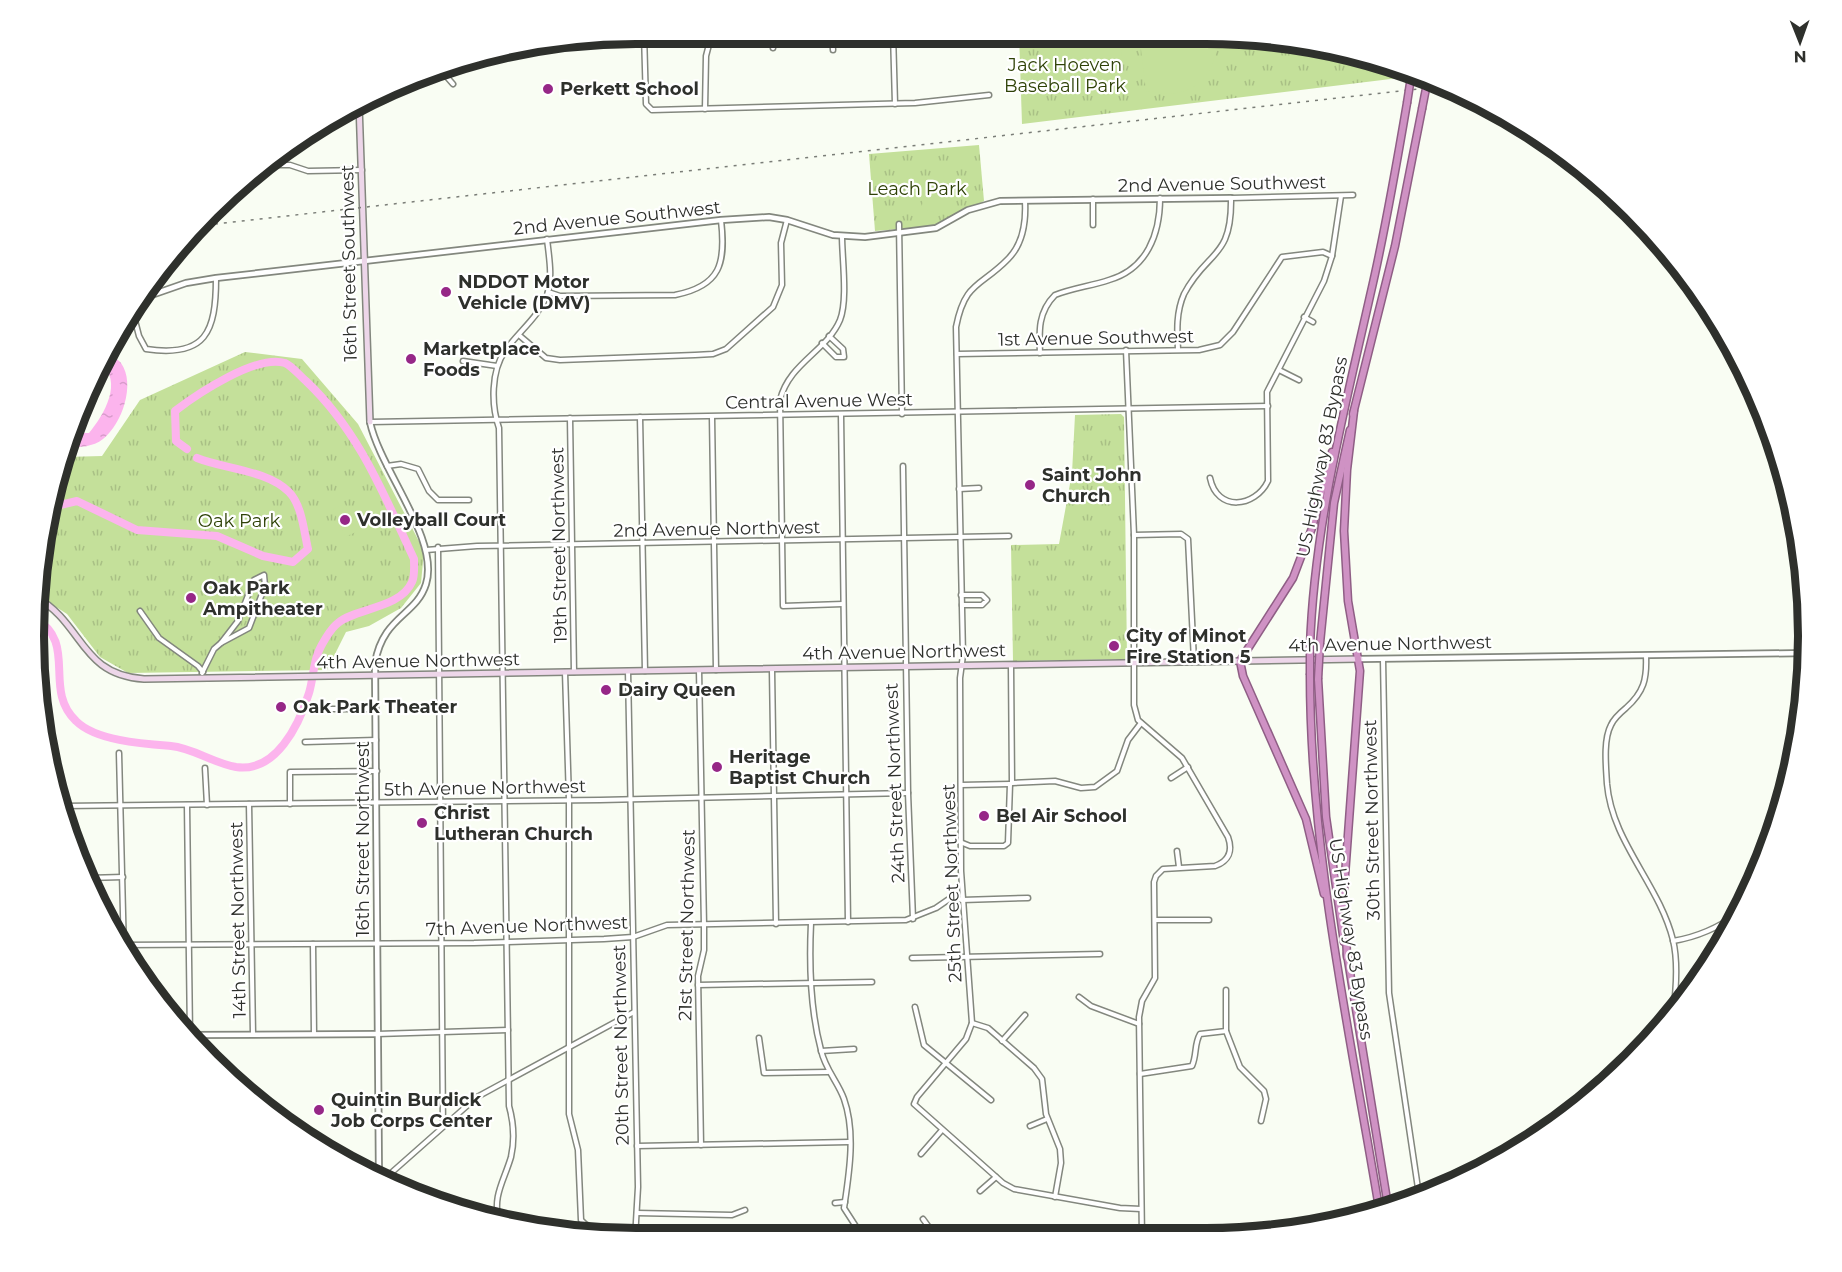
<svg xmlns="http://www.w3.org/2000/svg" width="1842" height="1272" font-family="Montserrat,sans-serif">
<defs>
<pattern id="grass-tufts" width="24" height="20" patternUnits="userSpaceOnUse" patternTransform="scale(1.5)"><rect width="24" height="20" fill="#c4e09a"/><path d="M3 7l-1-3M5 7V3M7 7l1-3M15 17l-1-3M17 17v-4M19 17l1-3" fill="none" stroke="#a9c085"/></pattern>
<pattern id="water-ripples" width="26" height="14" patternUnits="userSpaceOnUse" patternTransform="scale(1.5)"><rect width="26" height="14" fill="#fcb4ed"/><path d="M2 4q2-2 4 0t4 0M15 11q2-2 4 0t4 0" fill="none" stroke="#d89bcb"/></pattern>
</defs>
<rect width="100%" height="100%" fill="#f9fdf3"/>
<g fill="url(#grass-tufts)">
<polygon points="1019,33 1206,33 1323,45 1408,69 1407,77 1022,124"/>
<polygon points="979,145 984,201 936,226 875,231 869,154"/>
<polygon points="245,352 302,359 358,424 424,551 421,583 401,608 369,626 346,632 327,670 128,673 100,657 67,614 36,594 38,558 65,457 102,456 140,400"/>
<polygon points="1121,414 1124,417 1127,659 1013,661 1011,545 1059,544 1072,473 1075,415"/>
</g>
<g fill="#c4e09a">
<path d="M1047,33H1123L1118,91C1108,94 1099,97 1090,95C1060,92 1037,62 1047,33Z"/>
<path d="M1139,33L1216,34C1220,65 1202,92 1169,94C1161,94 1154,91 1146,91Z"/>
<polygon points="936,190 955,194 950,216 921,209 925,193 933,195 933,199"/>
<polygon points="345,504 356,532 345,537 333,509"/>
</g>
<path fill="url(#water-ripples)" d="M106,351C110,355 118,359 121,363C136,384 122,424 103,439C93,447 80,447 68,448L71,433H89C104,415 124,381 100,363Z"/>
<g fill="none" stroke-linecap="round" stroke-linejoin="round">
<g stroke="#fcb4ed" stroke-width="8">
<path d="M52,507L77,501L137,530L217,536L263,556L293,562L308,549C304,532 302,505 289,492C267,470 224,469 197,458"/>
<path d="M34,618C79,642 42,689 76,721C96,741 144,744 171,746C193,748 213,763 236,767C276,773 299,725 309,693C313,680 313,666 318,653C321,645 331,628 338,623C355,608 400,609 412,582C415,576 414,566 414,559C384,495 359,431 306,381C300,376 292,366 285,363C257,354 197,394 175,411L176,441L187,449"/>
</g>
<defs>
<g id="minor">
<polyline points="644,33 646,104 652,110 915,103 989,95"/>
<polyline points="832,33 833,50"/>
<polyline points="893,33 895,104"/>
<polyline points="963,33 975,37 991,33"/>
<polyline points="773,48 775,33"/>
<polyline points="439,68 453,84"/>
<polyline points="396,84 423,75 430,71"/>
<polyline points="705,109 706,56 712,33"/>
<polyline points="272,160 272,165 290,165 308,171 362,170"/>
<polyline points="1093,199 1093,225"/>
<path d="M1025,201C1026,220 1023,244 1008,259C981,287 965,281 956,327L963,655L960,678L961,871L972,1023L966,1039L917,1097L914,1104L1003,1183L1014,1189L1120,1208L1141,1209"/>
<polyline points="899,224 902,414"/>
<path d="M842,236C842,258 848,300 840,320C827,351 789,363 780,400L783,606L843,604"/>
<path d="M548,292L560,296L675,295C721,286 726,263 721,220"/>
<path d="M132,309L139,336L146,349C206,358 216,332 216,278"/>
<polyline points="1304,317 1313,322"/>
<polyline points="520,336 546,358 560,360 695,355 713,354 726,349 773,307 782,285 781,243 787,220"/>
<polyline points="822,343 836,357 844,357 843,349 829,336"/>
<path d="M1178,349C1177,331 1176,312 1184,294C1207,250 1232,260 1231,198L1353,195"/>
<path d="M1126,350L1134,535V705L1138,720L1182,758L1228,837C1233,851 1229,861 1215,866L1163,869L1156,876L1154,882L1155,978L1142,1001L1139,1017L1142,1239"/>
<path d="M1040,353C1039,331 1038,312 1055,295C1073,288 1091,286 1109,280C1147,269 1160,234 1160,198"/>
<polyline points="957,354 1199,350 1220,345 1233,332 1282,257 1323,252 1332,256"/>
<polyline points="463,361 497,366"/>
<polyline points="1279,370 1299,380"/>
<polyline points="83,396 86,391"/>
<polyline points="841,415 848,922"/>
<polyline points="640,417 645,671"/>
<polyline points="712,417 716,670"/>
<polyline points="570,418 574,672"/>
<polyline points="370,422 1268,406"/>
<polyline points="387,466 401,464 418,469 429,491 438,500 469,500"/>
<polyline points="903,466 908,793 913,919"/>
<path d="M1210,478C1217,512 1255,508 1268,481L1267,392L1324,281L1332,256L1341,196"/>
<polyline points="959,489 979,488"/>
<polyline points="1134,535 1181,534 1188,539 1194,661"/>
<polyline points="438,547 443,1126"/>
<polyline points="426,550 477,546 1009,536"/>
<polygon points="264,575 265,586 249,628 221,643 238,621 254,580"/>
<polyline points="961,595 982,595 987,600 982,605 962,605"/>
<polyline points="140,611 159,638 198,666 203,672"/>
<polyline points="1805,653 1806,671"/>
<path d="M1646,656C1647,679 1644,692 1626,708C1620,713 1614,718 1611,725C1603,740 1606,767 1607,784C1612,842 1659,884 1673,940C1678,961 1676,991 1673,1013"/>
<polyline points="1383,659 1389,993 1419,1195"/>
<polyline points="699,670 704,925 704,950 698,976 701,1145"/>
<polyline points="772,670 776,924"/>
<polyline points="628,671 638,1187 635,1239"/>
<path d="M565,672L569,800V1114L578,1150L581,1220C592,1234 619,1229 635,1229"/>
<polyline points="202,673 214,649 221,643"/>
<polyline points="318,709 376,709"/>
<polyline points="305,742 376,740"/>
<polyline points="119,753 124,953"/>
<polyline points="205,768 207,805"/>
<polyline points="1171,778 1188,767"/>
<polyline points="1012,783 1055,781 1081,788 1095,787 1117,771 1128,740 1141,723"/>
<polyline points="961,785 1010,784"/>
<polyline points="249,804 253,1034"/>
<polyline points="290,804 290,772 377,771"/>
<polyline points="187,805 190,1035"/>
<polyline points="63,806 600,800 908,793"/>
<polyline points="960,842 970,846 1004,846 1008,843 1010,784 1012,783 1011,666"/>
<polyline points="1177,851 1179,867"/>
<polyline points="87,878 123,877"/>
<polyline points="1156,920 1209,920"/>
<path d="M811,923C809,965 810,1009 821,1050C825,1069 838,1082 844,1099C856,1133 849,1174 844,1208L864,1239"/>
<path d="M1673,941C1698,937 1718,928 1739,913"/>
<polyline points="313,944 314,1034"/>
<polyline points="120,945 474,943 604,939 633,937 667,925 906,920 936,908 952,897 962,900 1028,898"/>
<polyline points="912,958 1100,954"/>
<polyline points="698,985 872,982"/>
<polyline points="1079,997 1091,1006 1139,1024"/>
<polyline points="915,1007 924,1045 991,1100"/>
<polyline points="972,1023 988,1028 1034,1068 1042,1079 1046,1114 1060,1149 1061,1163 1055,1197"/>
<polyline points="1226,1031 1240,1067 1264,1091 1266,1099 1261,1121"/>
<polyline points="377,1034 508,1030"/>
<polyline points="759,1038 764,1073 828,1072"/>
<polyline points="1002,1041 1025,1015"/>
<polyline points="821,1051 854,1049"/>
<path d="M1140,1074L1192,1066C1197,1055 1194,1044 1200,1034L1226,1031V990"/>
<polyline points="1030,1126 1047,1119"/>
<polyline points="637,1146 849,1142"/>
<polyline points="921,1154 942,1130"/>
<polyline points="382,1181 477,1097 634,1012"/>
<polyline points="980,1191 996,1177"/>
<polyline points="835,1203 845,1202"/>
<polyline points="637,1213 732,1215 745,1210"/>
<polyline points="923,1219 931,1230 942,1239"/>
<path d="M499,1222C492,1196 504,1181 511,1157C515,1139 514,1124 509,1106L499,428C491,405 491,371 505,351C519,331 538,318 547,295C553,278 549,257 547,239"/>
</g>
<g id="tertiary">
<polyline points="140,299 186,283 216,278 721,220 769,217 787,220 833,235 865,237 936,228 968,210 1000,201 1231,198"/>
<path d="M370,422C380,470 440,539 426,584C416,616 383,616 375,663L379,1179"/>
<polyline points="1360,659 1807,653"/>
<polyline points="187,1035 377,1034"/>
</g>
<g id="secondary">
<polyline points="359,104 370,422"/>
<path d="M36,597C84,624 80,675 144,679L1360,659"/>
</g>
<g id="trunk">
<polyline points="1353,414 1395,246 1422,109"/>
<polyline points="1320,643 1334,503 1350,430"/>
<path d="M1310,647C1314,527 1344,412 1370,296C1385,232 1396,168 1407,103"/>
<path d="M1310,675C1310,853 1350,1033 1379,1208"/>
<polyline points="1318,679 1326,817 1344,942"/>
<polyline points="1324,894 1306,819 1243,676 1240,661 1293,578 1312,528 1332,452"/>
<polyline points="1347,954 1388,1206"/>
<polyline points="1347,957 1344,889 1360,671 1348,601 1344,531 1347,470 1354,411"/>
</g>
</defs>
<use href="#minor" stroke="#83877e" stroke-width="7"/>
<use href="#tertiary" stroke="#83877e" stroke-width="8"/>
<use href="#secondary" stroke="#83877e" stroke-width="8"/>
<use href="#trunk" stroke="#8f5e85" stroke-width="9"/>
<use href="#minor" stroke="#fff" stroke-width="4"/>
<use href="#tertiary" stroke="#fff" stroke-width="4.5"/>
<use href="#secondary" stroke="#edd6e9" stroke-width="5"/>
<use href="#trunk" stroke="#cf92c4" stroke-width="6"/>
<polyline stroke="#7a7d77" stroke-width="1.5" stroke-dasharray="3 6" stroke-linecap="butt" points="197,226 1445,86"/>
<defs>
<g id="trunk-bridge">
<polyline points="1407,103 1411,77"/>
<polyline points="1422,109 1428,78"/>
<polyline points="1310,675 1310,647"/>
<polyline points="1318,679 1320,643"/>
</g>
</defs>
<use href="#trunk-bridge" stroke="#8f5e85" stroke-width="9" stroke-linecap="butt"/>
<use href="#trunk-bridge" stroke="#cf92c4" stroke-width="6"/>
</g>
<g fill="#962787" stroke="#fff" stroke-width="2">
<circle cx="548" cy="89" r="6"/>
<circle cx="446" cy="292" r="6"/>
<circle cx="411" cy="359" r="6"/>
<circle cx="1030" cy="485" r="6"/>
<circle cx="345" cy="520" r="6"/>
<circle cx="191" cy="598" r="6"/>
<circle cx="1114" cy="646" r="6"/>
<circle cx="606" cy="690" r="6"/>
<circle cx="281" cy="707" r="6"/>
<circle cx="717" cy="767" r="6"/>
<circle cx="984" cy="816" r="6"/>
<circle cx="422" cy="823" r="6"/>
<circle cx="319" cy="1110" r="6"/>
</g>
<g text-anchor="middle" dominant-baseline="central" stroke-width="4.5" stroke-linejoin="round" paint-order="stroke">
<g font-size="18" fill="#2f4207" stroke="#fff">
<text x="1065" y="65">Jack Hoeven<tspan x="1065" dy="21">Baseball Park</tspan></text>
<text x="917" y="189">Leach Park</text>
<text x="239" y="521">Oak Park</text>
</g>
<g font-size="18" font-weight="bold" fill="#2e302c" stroke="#fff" text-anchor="start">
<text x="560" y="89">Perkett School</text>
<text x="458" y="282">NDDOT Motor<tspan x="458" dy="21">Vehicle (DMV)</tspan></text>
<text x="423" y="349">Marketplace<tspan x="423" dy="21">Foods</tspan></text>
<text x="1042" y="475">Saint John<tspan x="1042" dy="21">Church</tspan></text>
<text x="357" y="520">Volleyball Court</text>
<text x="203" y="588">Oak Park<tspan x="203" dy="21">Ampitheater</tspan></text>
<text x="1126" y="636">City of Minot<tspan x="1126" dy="21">Fire Station 5</tspan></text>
<text x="618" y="690">Dairy Queen</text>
<text x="293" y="707">Oak Park Theater</text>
<text x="729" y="757">Heritage<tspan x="729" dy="21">Baptist Church</tspan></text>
<text x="434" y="813">Christ<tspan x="434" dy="21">Lutheran Church</tspan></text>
<text x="996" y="816">Bel Air School</text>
<text x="331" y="1100">Quintin Burdick<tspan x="331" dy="21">Job Corps Center</tspan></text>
</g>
<g font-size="18" fill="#2e302c" stroke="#fff">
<text transform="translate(1222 184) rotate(-1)">2nd Avenue Southwest</text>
<text transform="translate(617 218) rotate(-6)">2nd Avenue Southwest</text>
<text transform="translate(349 263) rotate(-91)">16th Street Southwest</text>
<text transform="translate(1096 338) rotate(-1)">1st Avenue Southwest</text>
<text transform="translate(819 401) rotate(-1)">Central Avenue West</text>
<text transform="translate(1322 457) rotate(-79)">US Highway 83 Bypass</text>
<text transform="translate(717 529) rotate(-1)">2nd Avenue Northwest</text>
<text transform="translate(559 545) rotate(-91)">19th Street Northwest</text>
<text transform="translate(1390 644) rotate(-1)">4th Avenue Northwest</text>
<text transform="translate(904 652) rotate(-1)">4th Avenue Northwest</text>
<text transform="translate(418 661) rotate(-1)">4th Avenue Northwest</text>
<text transform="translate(895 783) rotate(-92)">24th Street Northwest</text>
<text transform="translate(485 788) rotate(-1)">5th Avenue Northwest</text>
<text transform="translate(1372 820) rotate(-91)">30th Street Northwest</text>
<text transform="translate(363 839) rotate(-90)">16th Street Northwest</text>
<text transform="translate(952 883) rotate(-92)">25th Street Northwest</text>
<text transform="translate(238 920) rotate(-91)">14th Street Northwest</text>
<text transform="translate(687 925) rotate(-89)">21st Street Northwest</text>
<text transform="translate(527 926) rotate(-2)">7th Avenue Northwest</text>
<text transform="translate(1351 939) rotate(81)">US Highway 83 Bypass</text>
<text transform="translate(621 1045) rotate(-91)">20th Street Northwest</text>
</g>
</g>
<path d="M0 0H1842V1272H0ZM636 44H1206A592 592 0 0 1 1798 636V636A592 592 0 0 1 1206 1228H636A592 592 0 0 1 44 636V636A592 592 0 0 1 636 44Z" fill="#fff" fill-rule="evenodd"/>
<path fill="none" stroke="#2e302c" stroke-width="8" d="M636 44H1206A592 592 0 0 1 1798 636V636A592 592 0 0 1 1206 1228H636A592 592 0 0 1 44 636V636A592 592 0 0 1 636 44Z"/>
<g transform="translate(1800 42) rotate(179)" stroke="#ffffff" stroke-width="4.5" paint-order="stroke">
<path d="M0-4.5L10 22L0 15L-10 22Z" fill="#2e302c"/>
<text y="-9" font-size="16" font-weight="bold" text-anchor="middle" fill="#2e302c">N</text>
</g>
</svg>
